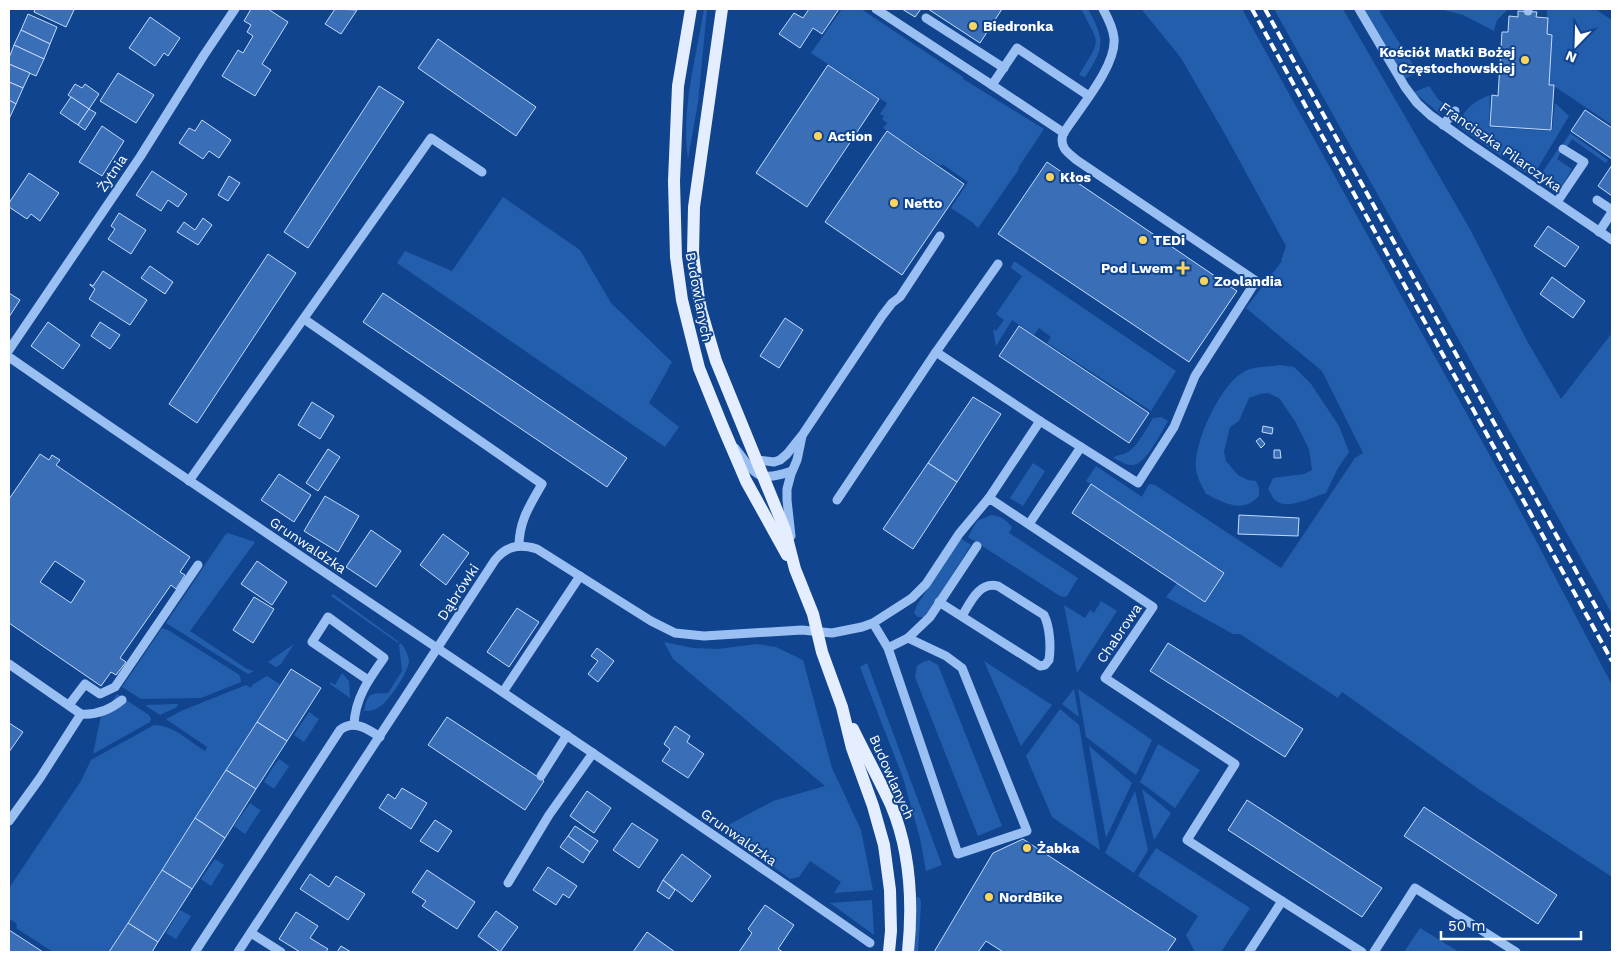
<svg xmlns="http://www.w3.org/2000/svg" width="1621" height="961" font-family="'Work Sans',sans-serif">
<rect width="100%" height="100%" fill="#11448e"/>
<g fill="#235ead">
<path d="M704,9H707L698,102L688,159C681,108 696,59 704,9Z"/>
<polygon points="842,9 861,9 963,77 963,79 1044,129 1018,168 1019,169 978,228 972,222 951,208 968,182 942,164 941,166 883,128 887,123 882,119 884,116 880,114 887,103 811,53"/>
<path d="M1081,9H1088C1105,40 1105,47 1085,77L1079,75C1101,38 1101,47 1081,9Z"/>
<polygon points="1143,9 1242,9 1514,499 1612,685 1612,877 1480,790 1342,692 1338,698 1240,634 1233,634 1166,597 1177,583 1205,602 1224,573 1086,481 1096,466 1142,497 1149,484 1155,485 1281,568 1355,458 1363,453 1322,371 1246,308 1282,261 1281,261 1286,246 1226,136 1181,58 1143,11"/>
<polygon points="1274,9 1343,9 1471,231 1527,341 1561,399 1612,333 1612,614"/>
<polygon points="1364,9 1387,9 1379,11 1418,72 1405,79"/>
<polygon points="1440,9 1508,9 1497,20 1494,31 1463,15"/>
<polygon points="1547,9 1595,9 1612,20 1612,125 1554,86 1549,85 1552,35 1547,34"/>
<polygon points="1429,86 1438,99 1448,107 1440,114 1414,92"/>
<path d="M1490,95L1489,127L1552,131L1555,103L1569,116L1533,176L1516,168L1521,161L1508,151L1502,157L1459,127C1464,108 1473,102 1490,95Z"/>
<polygon points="1570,133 1608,160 1606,163 1572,139 1567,147 1563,144"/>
<polygon points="1558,149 1561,152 1557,159 1572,169 1561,188 1552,189 1540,181 1540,176"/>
<polygon points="503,197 580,250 611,303 672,362 649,403 679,427 665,447 397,263 405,251 452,271"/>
<polygon points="1014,261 1176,371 1151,411 1047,343 1051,337 1039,328 1034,335 1012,320 996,346 993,329 996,331 1004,320 996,314 1022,276 1011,268"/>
<path d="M1279,365L1294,367L1311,384L1339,426L1349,452L1338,468L1326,493C1312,497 1287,511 1275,500C1272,497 1270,492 1268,489L1273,478L1304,474L1312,470L1309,449L1295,421L1279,398L1268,393L1260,394L1249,398L1239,421L1230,427L1224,451L1226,461L1238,475L1248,480L1256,481L1259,488V496C1242,514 1225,503 1206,494C1202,486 1197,478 1196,469C1193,443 1221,383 1245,371C1254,366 1269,367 1279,365Z"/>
<path d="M1161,417L1168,421C1161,432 1145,467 1131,465C1125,465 1119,460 1113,458C1118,454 1124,455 1128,452C1139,445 1146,429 1153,418Z"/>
<polygon points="1033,463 1045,471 1023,506 1010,498"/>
<path d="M991,515C1001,516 1005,519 1012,527L1009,533L1078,578L1067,596L1064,597L1060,596L968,537L977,521Z"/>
<polygon points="228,533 255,542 190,631 247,669 254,671 248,674 166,623 225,535"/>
<polygon points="960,538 971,545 926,617 918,617 914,613 917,605"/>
<polygon points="333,594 399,642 398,643 331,596"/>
<polygon points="1101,601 1117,611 1077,673 1064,605 1085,618 1090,610 1094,613"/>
<polygon points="162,628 168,630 238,674 240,676 241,682 201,698 141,699 122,687"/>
<polygon points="664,642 693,648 718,649 757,644 776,647 803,660 832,768 861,830 873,890 834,893 841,882 810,861 799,877 790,879 721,829 773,801 825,786 673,659"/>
<path d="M401,643C405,648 408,654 409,661C409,671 388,703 379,707C375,710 369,711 364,711C368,692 370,694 388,693L402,671L399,645Z"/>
<polygon points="294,644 281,664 276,667 268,662"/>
<polygon points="929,660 938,665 1002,826 978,836 915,677 917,666 923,662"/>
<polygon points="984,661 1052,705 1021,746"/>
<polygon points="867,663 942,865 926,871 920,838 903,778 860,667"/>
<polygon points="342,673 349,681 350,698 330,684 331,682 335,685"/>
<path d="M267,676L281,685L109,952H53L16,928L17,926L16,923L9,919V888L81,781L91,760L154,725C173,725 189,741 205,751L207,747L166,719L181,711L246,685L251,688L252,685Z"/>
<polygon points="1074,689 1079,717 1062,704"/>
<polygon points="1078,689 1152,740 1136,775 1086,737"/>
<polygon points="117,694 149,715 151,719 150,722 93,754 102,711 105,712"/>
<polygon points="175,704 178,704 177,707 160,715 146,706 147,705"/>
<polygon points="1060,709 1079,725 1100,850 1052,817 1026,756"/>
<polygon points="309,712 319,719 304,742 294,735"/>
<polygon points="1158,744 1200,770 1175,808 1140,782"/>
<polygon points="1089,746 1132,783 1106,838"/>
<polygon points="279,759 289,766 274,789 264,782 273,767"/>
<polygon points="1142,789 1171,813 1154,840"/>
<polygon points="1135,791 1148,850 1134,873 1105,853"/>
<polygon points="250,803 260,810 260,811 245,834 234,826"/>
<polygon points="1156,848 1250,908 1221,952 1195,952 1186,935 1198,916 1138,876"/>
<polygon points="215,859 224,865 211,886 201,879"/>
<polygon points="917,897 920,898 921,903 918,952 912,952 915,899"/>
<polygon points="872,900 874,935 830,903"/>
<polygon points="180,910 191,916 176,939 166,933"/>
<polygon points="1420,928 1459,952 1404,952"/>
</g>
<g fill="#3a6fb7" stroke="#c1dbfd" fill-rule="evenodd">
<polygon points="35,9 71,9 74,10 66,27 34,12"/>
<polygon points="251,9 268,9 288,22 262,64 271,70 255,96 222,76 238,50 243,53 253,36 247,32 251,25 244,21"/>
<polygon points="335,9 357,10 341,34 325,24"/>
<polygon points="809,9 839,9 822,34 813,28 800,48 779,34 794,13 803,18"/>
<polygon points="902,9 921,9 915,17"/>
<polygon points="928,9 1002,9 980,43"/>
<polygon points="1518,11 1537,12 1536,17 1548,18 1547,34 1552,35 1549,85 1554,85 1551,130 1490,126 1492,95 1498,96 1502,32 1508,32 1509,16 1518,17"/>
<polygon points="28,14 57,27 50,44 21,30"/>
<polygon points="150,17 180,38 168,56 164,53 155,66 129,48"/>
<polygon points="21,30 50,44 44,59 14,45"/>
<polygon points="438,39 536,107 516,136 418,68"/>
<polygon points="14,45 44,59 36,76 9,64 9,58"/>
<polygon points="9,64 30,73 23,88 9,82"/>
<polygon points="828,65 879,99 807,207 756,173"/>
<polygon points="118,73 154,95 136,123 100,101"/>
<polygon points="9,82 23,88 16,104 9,100"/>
<polygon points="75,84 82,88 85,84 99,94 89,109 68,95"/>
<polygon points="379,86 404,102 308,248 284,232"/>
<polygon points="71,97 89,109 78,125 60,113"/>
<polygon points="9,100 16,104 9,119"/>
<polygon points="89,109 96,113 85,130 78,125"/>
<polygon points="1585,110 1612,128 1612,159 1571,131"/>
<polygon points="202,120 231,140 219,158 209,151 203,159 179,143 189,128 195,131"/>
<polygon points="102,126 124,141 102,176 79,162"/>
<polygon points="887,131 964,184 902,275 825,222"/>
<polygon points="1047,162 1237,291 1189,362 998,234"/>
<polygon points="1612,165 1612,196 1598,186"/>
<polygon points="152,171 187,194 178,207 168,200 161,211 136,195"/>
<polygon points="29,173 59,193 40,221 31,214 27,219 9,207 9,203"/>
<polygon points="229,176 240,183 228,201 218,195"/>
<polygon points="119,213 146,230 131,254 108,239 115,229 111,226"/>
<polygon points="203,218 212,225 198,245 177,232 184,222 195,230"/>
<polygon points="1548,226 1579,247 1565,267 1534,246"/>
<polygon points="268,254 296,273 197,423 169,404"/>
<polygon points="150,266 173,282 165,294 141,278"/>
<polygon points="103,271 147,300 130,325 89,299 95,289 90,285 90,284 93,286"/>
<polygon points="1552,277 1585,301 1573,318 1540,294"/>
<polygon points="9,293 20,300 9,317"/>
<polygon points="383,293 627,458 607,487 363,322"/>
<polygon points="785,318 803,330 779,368 760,356"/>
<polygon points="48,322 80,345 63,369 31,346"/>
<polygon points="100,322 120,335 110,349 91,336"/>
<polygon points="1019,326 1149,413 1129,443 999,356"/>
<polygon points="973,397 1001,414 957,482 928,463"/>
<polygon points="312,402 334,416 320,439 298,425"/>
<polygon points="1263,426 1273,428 1272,434 1262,432"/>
<polygon points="1260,438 1265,444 1261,448 1256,441"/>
<polygon points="328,449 340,457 318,491 306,483"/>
<polygon points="1274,450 1280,450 1281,458 1274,458"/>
<path d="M40,454L49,460L52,455L60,460L56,465L190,557L180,572L185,575L176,589L171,585L120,658L126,662L116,675L111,672L101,686L9,623V499ZM55,561L85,581L71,603L40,582Z"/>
<polygon points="928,463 957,482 913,549 883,529"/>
<polygon points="279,474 311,495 294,522 261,500"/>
<polygon points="1091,484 1224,573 1205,602 1072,513"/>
<polygon points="325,496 359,516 338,552 304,531"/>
<polygon points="1239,515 1299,518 1298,536 1238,534"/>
<polygon points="371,530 401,551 376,587 346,567"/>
<polygon points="443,534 469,553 446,585 420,565"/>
<polygon points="257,561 287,582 272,605 241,584"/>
<polygon points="254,597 274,609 253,643 233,630"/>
<polygon points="517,608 539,622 509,667 487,652"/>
<polygon points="1168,643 1303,729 1285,757 1150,671"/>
<polygon points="597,648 614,661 598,682 588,674 598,661 591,656"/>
<polygon points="291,669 321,688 287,741 257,722"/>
<polygon points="447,717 544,781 525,810 428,745"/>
<polygon points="257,722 287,741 256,789 226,770"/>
<polygon points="9,723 23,732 9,752"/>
<polygon points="675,726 690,736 687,742 704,754 688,778 662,761 670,749 664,744"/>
<polygon points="226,770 256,789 225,838 195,818"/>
<polygon points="402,788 427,803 411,829 379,808 388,794 395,799"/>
<polygon points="587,791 611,808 594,833 570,816"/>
<polygon points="1247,800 1382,888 1362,917 1228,830"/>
<polygon points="1424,807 1557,895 1538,924 1404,836"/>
<polygon points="195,818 225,838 192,889 162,870"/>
<polygon points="435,820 452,831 438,852 420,841"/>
<polygon points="632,823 658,840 639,868 613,850"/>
<polygon points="575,826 598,841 590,852 568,836"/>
<polygon points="568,836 590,852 583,863 560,847"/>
<polygon points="1023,839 1176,939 1167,952 1003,952 986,941 978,952 934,952 993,853"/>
<polygon points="682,854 711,876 692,902 663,880"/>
<polygon points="548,867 577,886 569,898 563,894 556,905 533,890"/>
<polygon points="162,870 192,889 158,942 128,923"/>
<polygon points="427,870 475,902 457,929 422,906 426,901 412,892"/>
<polygon points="310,874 329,887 336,876 365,894 348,920 300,889"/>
<polygon points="663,880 675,890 669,899 657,891"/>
<polygon points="765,905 794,925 778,949 783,952 739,952 752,933 748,929"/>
<polygon points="496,911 518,927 500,952 478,936"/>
<polygon points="296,912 318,926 310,938 328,949 326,952 300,952 279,939"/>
<polygon points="128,923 158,942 152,952 109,952"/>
<polygon points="9,930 43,952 9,952"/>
<polygon points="647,932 675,952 633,952"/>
<polygon points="341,946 351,952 337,952"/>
</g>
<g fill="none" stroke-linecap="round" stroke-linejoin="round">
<g stroke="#9abff2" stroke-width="9">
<polyline points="876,9 992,85"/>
<polyline points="1359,9 1405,87 1417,103 1430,115 1472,145 1612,240"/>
<polyline points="1528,11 1528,9"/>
<polyline points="926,18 1004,68"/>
<polyline points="1443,125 1455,111"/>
<polyline points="1064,133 992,85 1017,48 1089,96"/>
<polyline points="1597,200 1612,210"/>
<polyline points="1557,202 1584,162 1563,149"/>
<polyline points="1599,232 1612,212"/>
<polyline points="998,264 936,352 1040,421"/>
<path d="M304,319L542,484C530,505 519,521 519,546"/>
<polyline points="9,350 140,157 204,55 235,9"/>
<path d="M9,357C294,555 585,744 870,943"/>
<path d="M735,448C756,475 757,483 792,471"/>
<polyline points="757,460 774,462 780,460 787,454 803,434 882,316 892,303 900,297 940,236"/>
<polyline points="189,481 431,138 482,172"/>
<polyline points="989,498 1040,421 1081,447"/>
<polyline points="837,500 936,352"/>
<path d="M1029,524L1081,447L1138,483L1174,427L1195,376L1256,281L1078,161C1068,153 1059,148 1063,134C1078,110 1117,66 1114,38C1113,28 1108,18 1103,9"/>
<polyline points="791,536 787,500 787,489 791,474 797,460 802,436"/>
<path d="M939,602L1040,666L1045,665L1049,660C1051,647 1050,627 1044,615L998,586C979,581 970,603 962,616"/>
<polyline points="873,623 888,648 958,854 1027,831 962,668 946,656 908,638 888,648"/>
<polyline points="908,638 930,617 977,546"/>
<path d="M9,664L81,714C96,715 110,710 122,700"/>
<polyline points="503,692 580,576"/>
<polyline points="69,705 85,684 100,694 115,687 198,565"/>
<path d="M354,725C355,698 369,679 384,658L328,617L312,642L368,680"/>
<polyline points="541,776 567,735"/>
<polyline points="9,821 40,778 81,714"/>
<polyline points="508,883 549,815 593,753"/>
<polyline points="1282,901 1362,952"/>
<polyline points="251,933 281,952"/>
<path d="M195,952L340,730C353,719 368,729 380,737"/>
<path d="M238,952L495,560C507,545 520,544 537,549L651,621L675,633L704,636L802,630L832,633L862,627L873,623L912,598L926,584L959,534L989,498L1153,607L1105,678L1235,764L1187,840L1282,901L1249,952"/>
<polyline points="1374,952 1415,888 1516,952"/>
</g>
<g stroke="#e5eeff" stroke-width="12">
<polyline points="691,9 678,86 674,181 676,257 682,300 699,368 722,425 746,481 787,555"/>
<polyline points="722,9 694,207 693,254 698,293 701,310 716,361 785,530 795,569 813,614 822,652 842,707 852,748 873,806 884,845 890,890 891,931 889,952"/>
<path d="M853,729C865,754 879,779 891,805C910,850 913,903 908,952"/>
</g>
<g stroke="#fff" stroke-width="4" stroke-dasharray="9 4" stroke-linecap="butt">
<polyline points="1252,9 1612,661"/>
<polyline points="1265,9 1612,636"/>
</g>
</g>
<g fill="#ffd45b" stroke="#11448e" stroke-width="2">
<circle cx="973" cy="26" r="5"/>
<circle cx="1525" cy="60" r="5"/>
<circle cx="818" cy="136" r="5"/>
<circle cx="1050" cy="177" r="5"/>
<circle cx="894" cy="203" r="5"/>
<circle cx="1143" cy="240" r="5"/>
<path d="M1180.5 260.5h5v5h5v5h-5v5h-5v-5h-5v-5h5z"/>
<circle cx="1204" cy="281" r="5"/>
<circle cx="1027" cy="848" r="5"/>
<circle cx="989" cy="897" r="5"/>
</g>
<g text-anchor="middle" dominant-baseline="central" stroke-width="4" stroke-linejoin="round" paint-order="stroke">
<g font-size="14" font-weight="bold" fill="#fff" stroke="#11448e" text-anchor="start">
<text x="983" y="26">Biedronka</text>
<text x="1515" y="52" text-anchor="end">Kościół Matki Bożej<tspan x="1515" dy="16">Częstochowskiej</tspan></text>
<text x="828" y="136">Action</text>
<text x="1060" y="177">Kłos</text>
<text x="904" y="203">Netto</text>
<text x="1153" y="240">TEDi</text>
<text x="1173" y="268" text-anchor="end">Pod Lwem</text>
<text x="1214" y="281">Zoolandia</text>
<text x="1037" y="848">Żabka</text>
<text x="999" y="897">NordBike</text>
</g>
<g font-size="14" fill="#fff" stroke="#11448e">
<text transform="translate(1501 147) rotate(35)">Franciszka Pilarczyka</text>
<text transform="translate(112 173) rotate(-56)">Żytnia</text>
<text transform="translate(699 297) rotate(79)">Budowlanych</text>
<text transform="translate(308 545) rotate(34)">Grunwaldzka</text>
<text transform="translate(458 592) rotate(-57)">Dąbrówki</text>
<text transform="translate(1119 633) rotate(-56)">Chabrowa</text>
<text transform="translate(892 777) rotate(66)">Budowlanych</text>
<text transform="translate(739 837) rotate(35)">Grunwaldzka</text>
</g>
</g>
<rect width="1621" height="961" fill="none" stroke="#ffffff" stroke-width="20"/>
<g transform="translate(1576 45) rotate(203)" stroke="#11448e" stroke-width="4" paint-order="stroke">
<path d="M0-4L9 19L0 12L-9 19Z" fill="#ffffff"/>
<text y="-8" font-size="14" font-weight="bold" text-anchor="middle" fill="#ffffff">N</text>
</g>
<path d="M1441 931v8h140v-8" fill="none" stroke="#ffffff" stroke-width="2.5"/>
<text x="1448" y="931" font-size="15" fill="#ffffff" stroke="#11448e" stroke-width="4" paint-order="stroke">50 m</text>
</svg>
